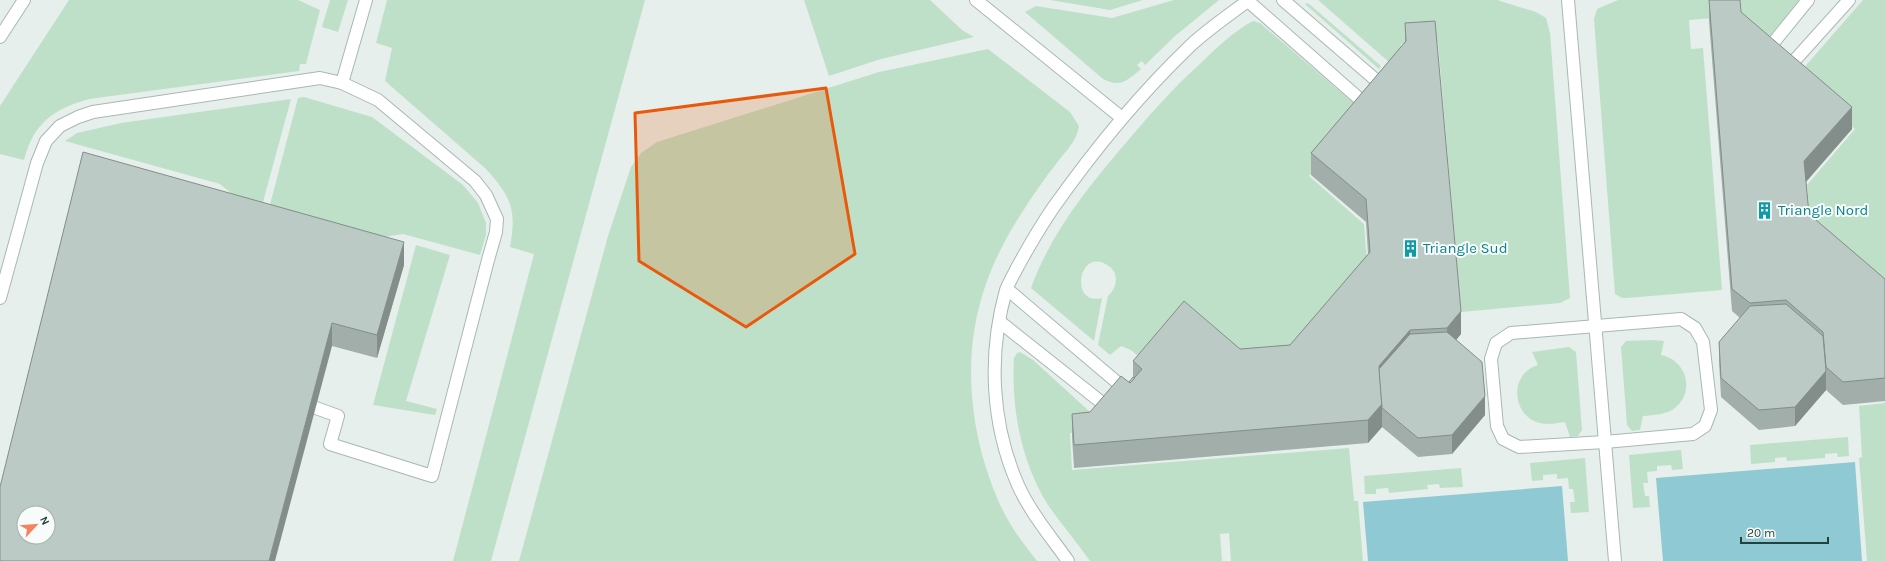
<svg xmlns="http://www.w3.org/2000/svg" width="1885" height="561" font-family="Karla,sans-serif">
<rect width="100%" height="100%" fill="#e6efeb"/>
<g fill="#bfe0c8">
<path d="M69,0H298L320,10L306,64H300L299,71L89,99C54,109 34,122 24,160L0,154V106Z"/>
<polygon points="330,0 348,0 338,32 322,27"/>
<path d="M387,0H645L491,561H453L534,254L510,247C517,209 511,197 486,169L385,81L392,48L376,43Z"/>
<polygon points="804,0 930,0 962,30 974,37 881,59 829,76"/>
<polygon points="1050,0 1143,0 1110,10"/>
<path d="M1174,0H1219L1175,36L1145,65L1142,61L1137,65L1141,69C1127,81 1120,88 1103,79L1025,12L1036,6L1112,18Z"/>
<polygon points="1318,0 1497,0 1536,12 1546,18 1550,33 1570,298 1560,303 1461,312 1438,42 1401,44 1402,64 1398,70"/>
<polygon points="1618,0 1799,0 1760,48 1741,16 1689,20 1691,49 1703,48 1722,290 1627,298 1622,298 1615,294 1594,19 1597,9"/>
<polygon points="1863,0 1885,0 1885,298 1811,236 1807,185 1855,129 1795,78"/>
<polygon points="1306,3 1309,4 1381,66 1379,69 1305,4"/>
<path d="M1253,21L1260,23L1363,111L1309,176L1364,224L1368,274L1289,366L1147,364L1131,350L1121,346L1110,355L1098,345L1108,296C1116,289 1120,275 1110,267C1079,243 1068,307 1102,298L1094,341L1031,288C1051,232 1091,183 1130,138C1152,112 1175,86 1201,63C1215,49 1235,30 1253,21Z"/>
<path d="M988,49L1070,112L1079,126C1077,141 1065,152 1056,164C1044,179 1033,195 1023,211C1008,234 995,258 986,284C961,354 969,433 998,500C1007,522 1022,542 1037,561H519L608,236L631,167L641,153L657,142L879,72Z"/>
<polygon points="304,97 372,117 463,185 478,203 486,223 486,235 480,255 403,234 359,241 267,216 298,98"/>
<polygon points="291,99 260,213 250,209 220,184 65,141 77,133 121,123"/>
<polygon points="416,245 450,255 406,401 437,409 435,415 373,405"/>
<path d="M1653,340L1664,341L1661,355C1685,359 1696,390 1676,407C1667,415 1654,415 1643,416L1640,430L1632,431L1627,425L1621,347L1626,341Z"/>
<path d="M1569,347L1576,352L1582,430L1578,436L1570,437L1565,422C1557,423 1548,425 1540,423C1511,416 1509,373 1538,365L1532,352Z"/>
<path d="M1020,352L1033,360L1100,421L1090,432L1070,433L1072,470L1349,448L1354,501H1358L1363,561H1231L1229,533L1220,534L1222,561H1090C1077,542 1061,524 1048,505C1021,462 1011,408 1014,358L1017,353Z"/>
<polygon points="1885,403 1885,561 1867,561 1859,458 1862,457 1859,406"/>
<polygon points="1848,437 1849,456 1838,457 1837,453 1825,454 1825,458 1787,461 1786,457 1775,458 1775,462 1751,464 1750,445"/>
<polygon points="1681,450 1683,469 1672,470 1671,465 1657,466 1657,471 1647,472 1648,483 1643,483 1645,496 1649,496 1650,507 1633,508 1629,455"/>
<polygon points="1585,458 1589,512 1571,513 1570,502 1575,502 1573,489 1569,489 1568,478 1557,479 1557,474 1543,475 1543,480 1532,481 1530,463"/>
<polygon points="1461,468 1463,487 1440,488 1439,484 1427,485 1428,489 1389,493 1388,488 1376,489 1376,494 1365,494 1364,476"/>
</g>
<g fill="#8ec9d4">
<polygon points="1855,462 1862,561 1663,561 1656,478"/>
<polygon points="1562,486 1568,561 1368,561 1363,502"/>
</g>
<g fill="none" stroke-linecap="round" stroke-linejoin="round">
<defs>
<g id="minor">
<polyline points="976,0 1122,118"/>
<polyline points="1283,0 1377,81"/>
<polyline points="1568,0 1615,561"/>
<polyline points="1248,1 1363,102"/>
<polyline points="0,37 24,0"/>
<polyline points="1765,53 1808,0"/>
<polyline points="1786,70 1849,0"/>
<polyline points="1007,289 1119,384"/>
<polyline points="0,298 37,163 46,141 60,126 78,117 93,112 320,78 342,83 366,0"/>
<polygon points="1681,319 1695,328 1703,342 1711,410 1705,426 1693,434 1605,442 1519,447 1503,439 1497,426 1491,359 1496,343 1511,333"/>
<polyline points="1000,322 1106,406"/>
<polyline points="316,408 338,416 330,444 432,476 488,260 496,232 497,219 486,195 475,181 378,100 342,83"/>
<path d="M1068,561C1051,537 1030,512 1018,485C991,424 988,354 1006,290C1009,282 1014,274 1018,266C1029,246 1040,227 1053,208C1094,150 1139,95 1190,46C1208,29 1229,15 1249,0"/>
</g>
</defs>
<use href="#minor" stroke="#a8b8b2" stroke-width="14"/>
<use href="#minor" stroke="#fff" stroke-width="12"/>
</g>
<g fill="#a1aea9">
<polygon points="1709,0 1741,12 1852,129 1806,182 1809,214 1885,279 1885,401 1843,405 1826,390 1795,426 1759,430 1721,397 1719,361 1719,342 1740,318 1732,311 1709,21"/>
<polygon points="1405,23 1461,334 1456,340 1485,415 1452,454 1418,457 1382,427 1368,443 1074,468 1072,437 1072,414 1090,412 1129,382 1133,377 1133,361 1240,349 1290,345 1368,254 1366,222 1311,175 1311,153 1405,42"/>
<polygon points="404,265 377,358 332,346 0,561"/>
</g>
<g fill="#838d89">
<polygon points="1852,107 1852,129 1804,184 1804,161"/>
<polygon points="404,242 404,265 377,358 377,335"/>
<polygon points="1461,311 1461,334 1447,351 1447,328"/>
<polygon points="332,323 332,346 275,561 269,561"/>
<polygon points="1410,330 1410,353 1379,389 1379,366"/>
<polygon points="1826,371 1826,390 1795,426 1795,407"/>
<polygon points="1485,396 1485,415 1452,454 1452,435"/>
<polygon points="1382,404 1382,427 1368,443 1368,420"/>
</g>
<g fill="#bbcac4" stroke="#838d89" fill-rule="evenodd">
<polygon points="1709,0 1740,0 1741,12 1852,107 1804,161 1809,214 1885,279 1885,378 1843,382 1826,367 1823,332 1786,300 1750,303 1732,289"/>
<polygon points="1435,21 1461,311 1447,328 1410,330 1379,366 1382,404 1368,420 1074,445 1072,414 1090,412 1121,376 1130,383 1142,369 1133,361 1184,301 1240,349 1290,345 1370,252 1366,199 1311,153 1406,41 1405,23"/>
<path d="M83,152L404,242L377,335L332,323L269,561H0V487ZM24,513H48V537H24Z"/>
<polygon points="1786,304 1823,336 1826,371 1795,407 1759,410 1721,378 1719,342 1750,306"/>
<polygon points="1447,332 1482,362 1485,396 1452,435 1418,438 1382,408 1379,369 1410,334"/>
<polygon points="1133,377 1135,378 1130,383 1129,382"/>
</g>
<path fill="#e8590c" fill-opacity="0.2" stroke="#e8590c" stroke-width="3" stroke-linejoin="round" d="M826,88L855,254L746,327L639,261L635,113Z"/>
<defs>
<symbol id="building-bare" viewBox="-9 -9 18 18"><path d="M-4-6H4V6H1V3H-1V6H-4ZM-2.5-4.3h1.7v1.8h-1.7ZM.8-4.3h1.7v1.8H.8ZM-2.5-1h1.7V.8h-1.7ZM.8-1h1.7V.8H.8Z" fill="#0f9aa8" stroke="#f7fbf9" stroke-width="2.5" paint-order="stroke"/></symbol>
</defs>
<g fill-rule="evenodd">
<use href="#building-bare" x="1752" y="198" width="25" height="25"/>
<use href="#building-bare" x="1398" y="236" width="25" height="25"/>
</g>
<g text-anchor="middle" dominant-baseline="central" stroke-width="4" stroke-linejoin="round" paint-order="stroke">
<g font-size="15" fill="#0d838f" stroke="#f7fbf9" text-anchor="start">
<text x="1778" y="210">Triangle Nord</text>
<text x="1423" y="248">Triangle Sud</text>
</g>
</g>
<g transform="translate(36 525) rotate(64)"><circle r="19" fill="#f7fbf9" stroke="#a3b1ad"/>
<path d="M0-3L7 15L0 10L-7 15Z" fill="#f4845f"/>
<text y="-6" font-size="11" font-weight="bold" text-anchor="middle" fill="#24423a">N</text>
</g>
<path d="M1741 537v6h87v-6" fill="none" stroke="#24423a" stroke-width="2"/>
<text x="1747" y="537" font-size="12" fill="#24423a" stroke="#f7fbf9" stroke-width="3" paint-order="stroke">20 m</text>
</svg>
